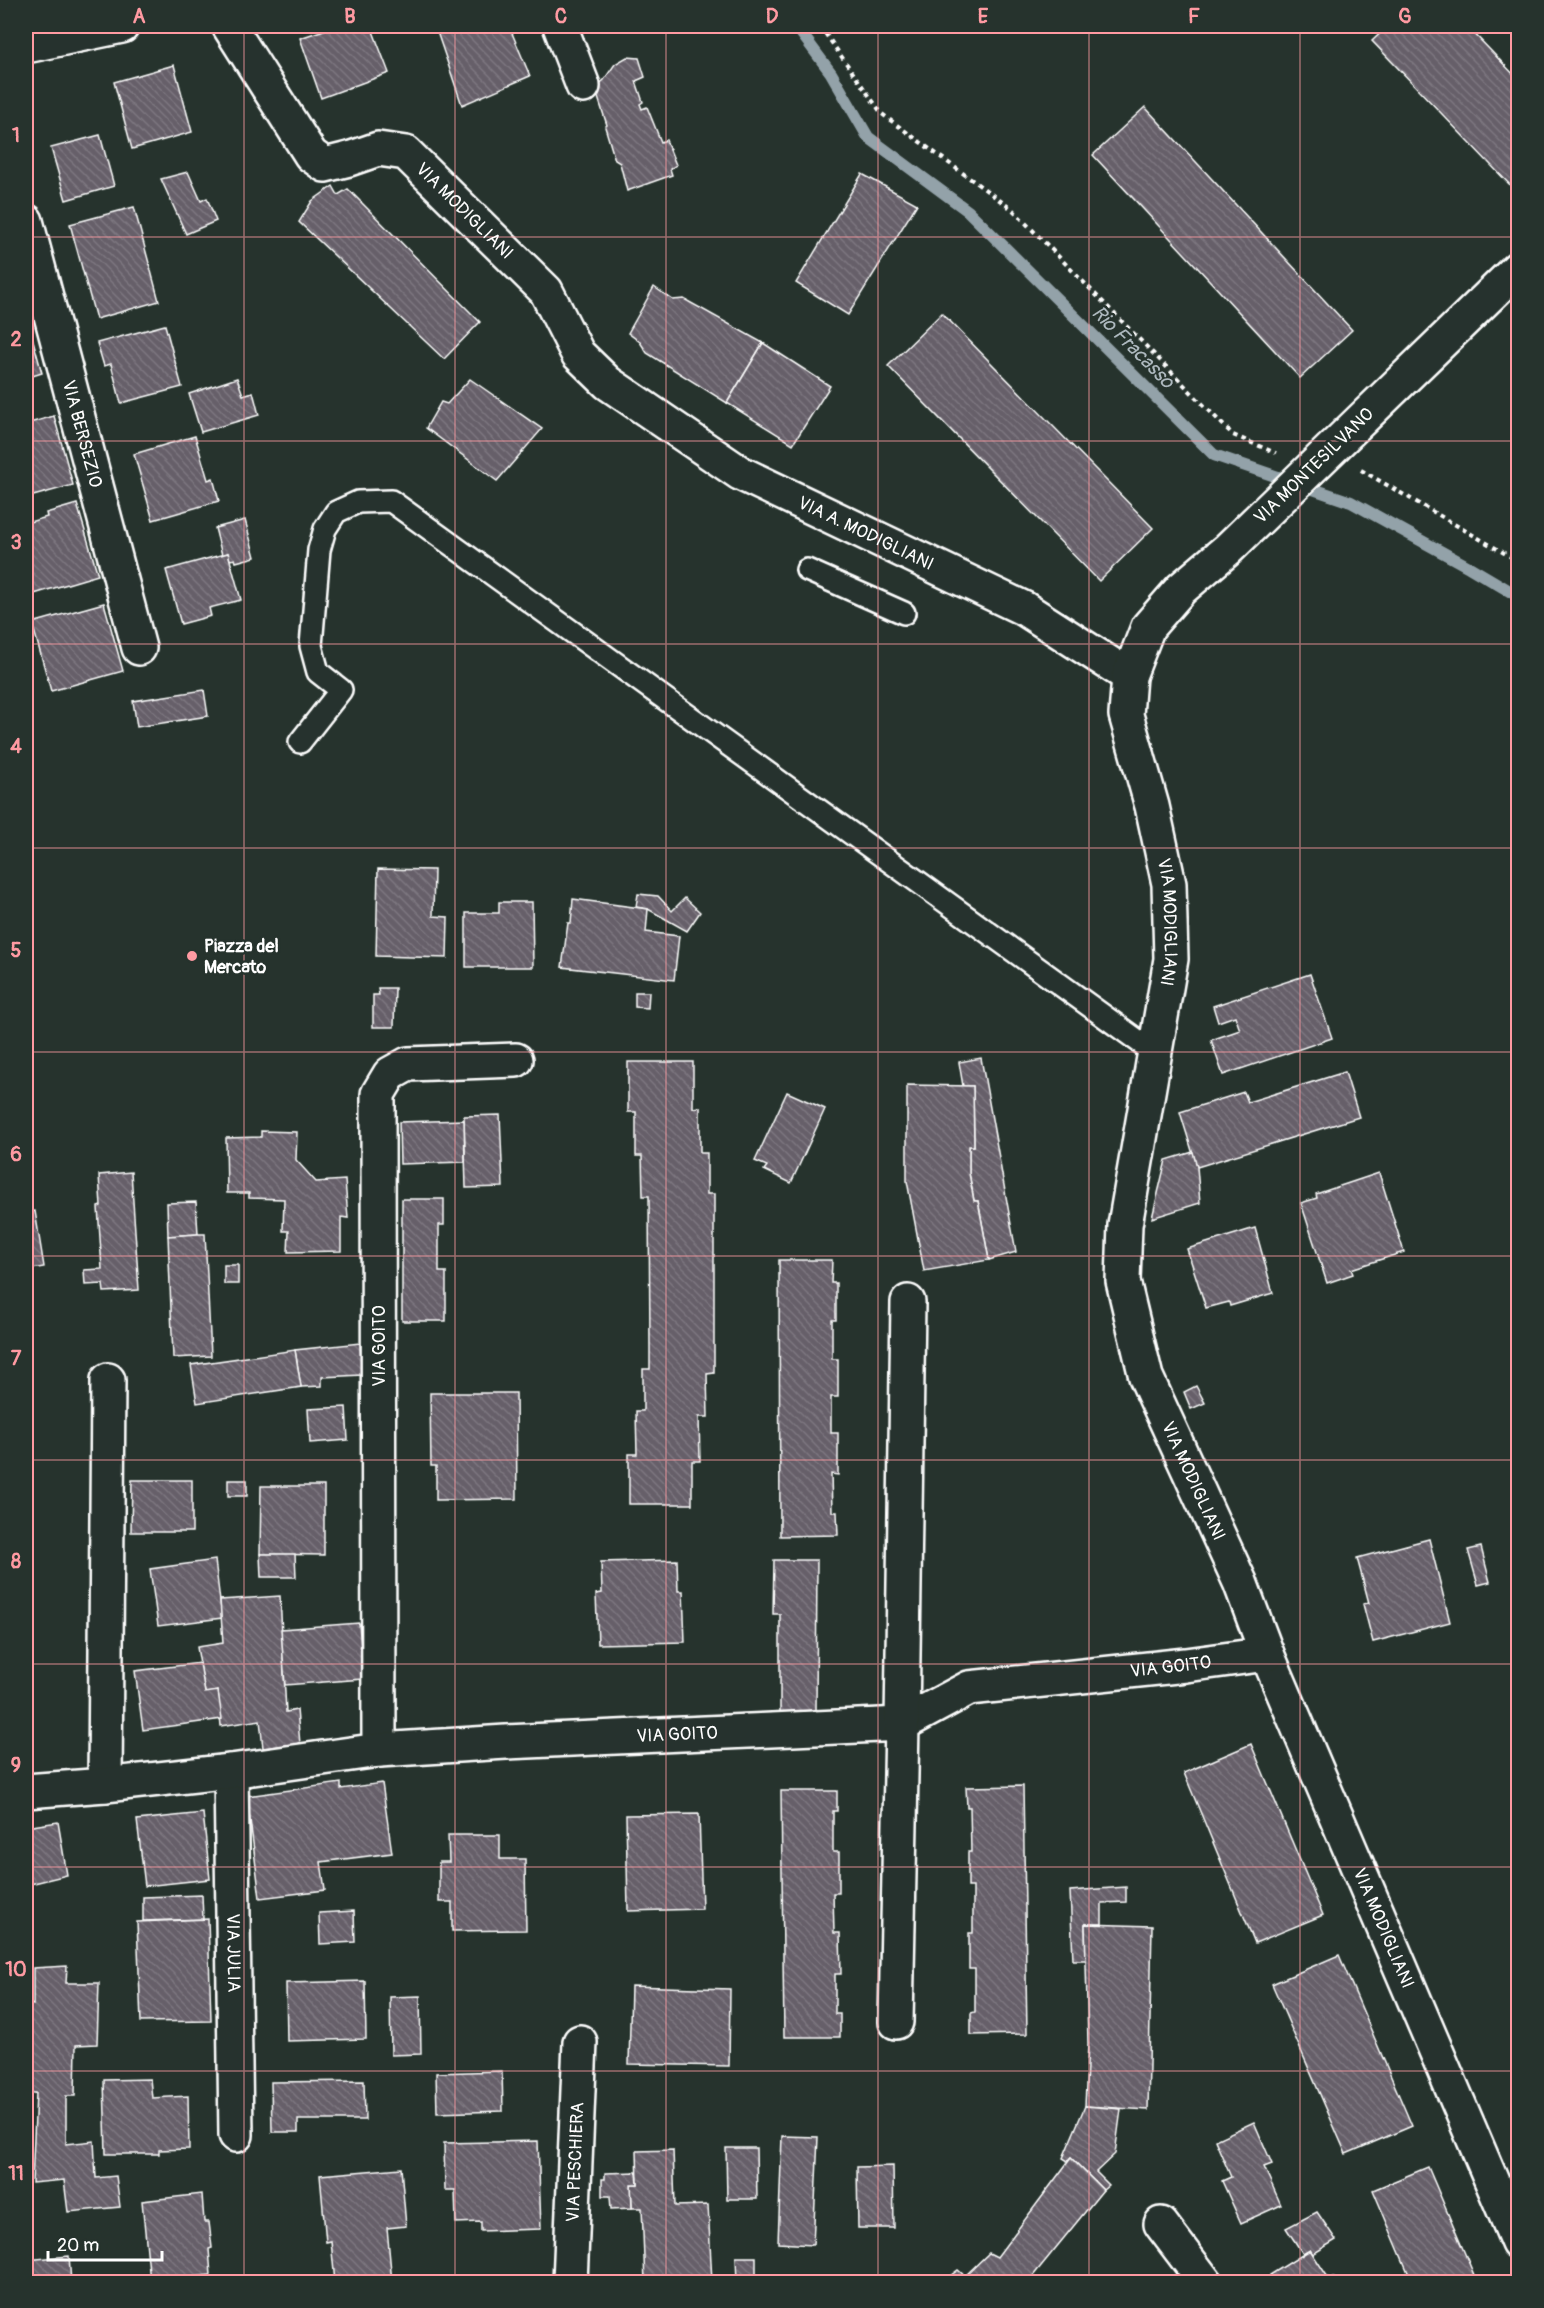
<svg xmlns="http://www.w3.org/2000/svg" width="1544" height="2308" font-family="Pangolin,sans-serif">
<defs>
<pattern id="building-back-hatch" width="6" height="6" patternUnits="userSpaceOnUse" patternTransform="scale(1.5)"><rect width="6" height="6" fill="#665f69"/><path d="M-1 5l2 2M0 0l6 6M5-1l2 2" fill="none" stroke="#7d7780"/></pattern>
</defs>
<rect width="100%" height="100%" fill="#26332d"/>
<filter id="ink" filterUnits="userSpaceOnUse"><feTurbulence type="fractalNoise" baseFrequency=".0167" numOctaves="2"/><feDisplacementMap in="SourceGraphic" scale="12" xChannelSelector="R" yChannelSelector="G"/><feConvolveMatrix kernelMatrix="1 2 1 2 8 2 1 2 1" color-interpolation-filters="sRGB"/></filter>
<g filter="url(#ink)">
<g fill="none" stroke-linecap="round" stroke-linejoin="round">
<polyline stroke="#93a2a9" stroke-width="12" points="796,26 831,73 868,137 968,211 1214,455 1351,502 1469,567 1518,596"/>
</g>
<g fill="url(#building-back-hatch)" stroke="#fff" stroke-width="1.5">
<polygon points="336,26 371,26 389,73 321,98 300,38"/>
<polygon points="435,26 509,26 530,76 462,105"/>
<polygon points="1388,26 1467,26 1518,79 1518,181 1512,187 1372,41"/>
<polygon points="627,57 639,58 645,77 636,81 643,102 640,104 642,109 647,107 661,142 666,140 676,165 670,169 672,175 627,191 620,163 615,160 605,127 607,125 595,88 604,80 615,64"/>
<polygon points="174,65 192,132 132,149 114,82"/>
<polygon points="1145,107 1352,330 1300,378 1093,155"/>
<polygon points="100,135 114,186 66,200 51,148"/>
<polygon points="188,172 201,201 207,198 216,221 186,234 161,179"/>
<polygon points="862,174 917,204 848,315 796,283"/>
<polygon points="333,186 338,195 348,189 480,322 444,359 299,222 312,201"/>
<polygon points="134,207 159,301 96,319 70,224"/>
<polygon points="654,287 673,300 684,299 763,343 727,403 647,353 640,342 628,333"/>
<polygon points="942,313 1153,528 1099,581 888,366"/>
<polygon points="26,315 42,373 26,378"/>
<polygon points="165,325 182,387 121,403 111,364 104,366 97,343"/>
<polygon points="763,343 830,386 793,444 727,403"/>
<polygon points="237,378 243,395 253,392 259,415 201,432 189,394"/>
<polygon points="470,379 542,429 497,481 426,428 441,402 447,404"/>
<polygon points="54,416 73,485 26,498 26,424"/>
<polygon points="195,436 208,480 213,478 219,501 153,520 134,454"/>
<polygon points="77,504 98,575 34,594 26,563 26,523 47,517 46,513"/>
<polygon points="245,520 255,557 236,562 235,559 230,560 228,553 222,555 215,528"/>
<polygon points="228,553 241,600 209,608 211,616 181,624 166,570"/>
<polygon points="104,603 123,671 51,691 32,623"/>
<polygon points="204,690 208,716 137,727 133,701"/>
<polygon points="378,869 434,870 433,916 448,917 447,958 376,956"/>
<polygon points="638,894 658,896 672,911 685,898 700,912 687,931 648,909 636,907"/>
<polygon points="573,899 648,909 646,932 679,936 674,980 562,967 568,923 571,923"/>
<polygon points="499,902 532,902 533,967 466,967 466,913 499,913"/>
<polygon points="1310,974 1332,1038 1223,1075 1211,1040 1240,1030 1235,1016 1218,1022 1213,1006"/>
<polygon points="378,988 395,988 394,1027 373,1027 373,995 379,995"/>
<polygon points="635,992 649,992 648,1008 635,1007"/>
<polygon points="981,1058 1016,1252 989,1260 978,1201 974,1201 969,1173 969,1146 974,1146 973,1086 963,1086 959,1062"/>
<polygon points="628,1062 693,1062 693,1108 700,1107 700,1153 707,1153 707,1194 714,1194 714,1373 707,1374 708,1417 699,1417 700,1461 692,1461 692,1504 629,1504 629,1454 637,1454 636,1411 643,1411 643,1369 650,1369 650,1347 649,1196 643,1196 642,1156 636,1156 636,1112 628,1112"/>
<polygon points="1345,1072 1359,1117 1197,1167 1180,1112 1244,1092 1248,1102"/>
<polygon points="907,1085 973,1086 974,1146 969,1146 969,1173 974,1201 978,1201 989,1260 924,1271 907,1181"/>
<polygon points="787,1092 825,1109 791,1183 764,1170 767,1166 755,1161"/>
<polygon points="500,1115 503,1187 466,1188 464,1116"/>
<polygon points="464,1120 465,1162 400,1164 399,1122"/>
<polygon points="261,1131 297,1132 296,1160 316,1182 345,1180 348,1218 341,1217 341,1251 288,1252 289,1231 283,1231 284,1199 249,1198 249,1193 227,1193 226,1138 261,1137"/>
<polygon points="1193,1152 1197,1167 1200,1203 1152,1218 1166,1160"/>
<polygon points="131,1172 139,1290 104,1292 103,1284 85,1285 84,1270 102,1269 98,1207 101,1206 99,1175"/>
<polygon points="1379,1173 1404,1252 1351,1269 1353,1274 1327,1283 1301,1203 1317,1198 1316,1194"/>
<polygon points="402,1199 444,1199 444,1225 439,1225 439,1272 446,1272 446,1321 402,1321"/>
<polygon points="196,1202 198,1234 168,1236 167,1203"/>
<polygon points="35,1211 44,1267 26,1270 26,1212"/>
<polygon points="1255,1228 1273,1293 1230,1306 1229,1302 1206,1308 1187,1249"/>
<polygon points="198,1234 205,1234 211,1356 173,1358 168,1236"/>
<polygon points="779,1260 832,1260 831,1283 836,1283 836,1320 832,1320 832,1359 838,1359 838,1397 831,1397 831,1433 838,1433 838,1475 831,1474 832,1512 837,1512 838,1535 780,1536"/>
<rect x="224" y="1265" width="14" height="19"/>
<polygon points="360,1343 362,1375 322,1377 322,1386 301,1387 295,1350"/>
<polygon points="295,1350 301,1387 197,1403 191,1365"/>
<polygon points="1196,1386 1205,1403 1191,1409 1184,1392"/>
<polygon points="430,1393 516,1393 517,1499 436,1500 436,1466 431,1466"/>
<polygon points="26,1398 29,1651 26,1651"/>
<polygon points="346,1407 348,1440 310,1443 308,1409"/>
<polygon points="132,1480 192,1480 192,1532 131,1532"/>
<rect x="228" y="1480" width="19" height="16"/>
<polygon points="261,1486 324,1486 324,1555 260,1554"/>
<polygon points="1429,1539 1450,1622 1373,1642 1363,1604 1369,1603 1357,1558"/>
<polygon points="1481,1547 1490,1582 1478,1585 1468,1550"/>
<polygon points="260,1554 295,1554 296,1577 261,1577"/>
<polygon points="215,1560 222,1618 158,1626 150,1569"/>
<polygon points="677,1560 678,1591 683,1591 685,1642 598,1644 596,1594 602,1593 601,1562"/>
<polygon points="774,1560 817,1560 816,1714 780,1714 780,1614 773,1614"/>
<polygon points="280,1596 286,1712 297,1710 300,1744 263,1748 260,1720 221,1726 218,1691 205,1693 197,1647 223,1643 220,1600"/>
<polygon points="359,1623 363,1679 285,1685 281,1629"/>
<polygon points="200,1663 205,1693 218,1691 222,1719 143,1730 135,1671"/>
<polygon points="1251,1744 1323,1915 1255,1943 1184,1773"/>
<polygon points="341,1783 341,1789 382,1783 392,1853 321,1862 325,1890 260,1898 247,1796"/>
<polygon points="1023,1786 1027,2034 971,2035 971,2013 975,2012 975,1969 969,1969 969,1933 973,1933 973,1887 968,1887 968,1852 971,1852 970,1807 967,1807 966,1787"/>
<polygon points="781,1791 837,1791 837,1811 833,1811 833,1852 839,1852 839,1893 833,1893 834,1933 840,1933 841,1974 835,1974 835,2014 840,2014 840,2037 784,2037"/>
<polygon points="203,1813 210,1879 145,1886 137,1820"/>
<polygon points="699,1814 702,1909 628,1911 626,1815"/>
<polygon points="58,1822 67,1875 26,1885 26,1827"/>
<polygon points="448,1835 500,1835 500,1859 525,1859 526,1930 452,1931 452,1902 439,1902 439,1862 449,1862"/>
<polygon points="1126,1887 1126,1902 1102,1903 1102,1924 1085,1924 1086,1960 1073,1960 1070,1891"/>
<polygon points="202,1895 203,1919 143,1921 143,1897"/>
<polygon points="354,1911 355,1942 320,1944 319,1913"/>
<polygon points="208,1919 211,2021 141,2022 137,1922"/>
<polygon points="1085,1924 1152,1926 1148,2110 1085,2106 1088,2044"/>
<polygon points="1339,1955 1412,2126 1346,2154 1272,1984"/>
<polygon points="67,1966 66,1983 99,1983 97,2044 76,2045 75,2096 66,2096 66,2144 94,2141 96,2178 116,2176 120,2207 68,2212 64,2180 32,2183 36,2093 26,2093 26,2059 28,2059 30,2004 33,2005 33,1968"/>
<polygon points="365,1981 366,2039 287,2041 286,1983"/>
<polygon points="631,1986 730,1989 729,2066 629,2064"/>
<polygon points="420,1996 421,2054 391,2055 390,1997"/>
<polygon points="502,2071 503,2111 437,2113 436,2073"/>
<polygon points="150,2079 152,2098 188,2096 189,2149 159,2150 159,2154 106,2154 104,2080"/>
<polygon points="364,2081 365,2120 298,2120 298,2132 272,2132 271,2082"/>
<polygon points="1085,2106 1121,2109 1115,2154 1096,2172 1109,2185 1103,2190 1071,2158 1068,2161 1063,2158"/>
<polygon points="1254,2122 1272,2164 1264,2167 1281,2205 1241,2223 1222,2181 1231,2177 1215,2140"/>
<polygon points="782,2136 818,2137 813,2245 778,2243"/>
<polygon points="538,2141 541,2229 481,2231 481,2222 456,2223 455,2190 445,2190 444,2143"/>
<polygon points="726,2148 756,2148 757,2199 727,2199"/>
<polygon points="673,2150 675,2206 708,2205 712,2282 645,2282 642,2208 632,2208 631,2184 638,2184 637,2151"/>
<polygon points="1071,2158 1103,2190 1028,2282 942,2282 958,2270 965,2276 989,2253 997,2257"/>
<polygon points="893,2166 894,2228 858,2228 857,2167"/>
<polygon points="1428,2167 1477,2282 1418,2282 1415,2275 1410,2277 1373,2190"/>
<polygon points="401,2168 406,2226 387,2228 392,2282 335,2282 331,2241 326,2242 320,2175"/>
<polygon points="637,2172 638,2184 631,2184 632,2208 611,2209 610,2196 602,2196 602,2179 605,2179 605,2173"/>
<polygon points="202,2194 204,2222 209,2222 212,2248 209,2249 211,2275 150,2281 142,2201"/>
<polygon points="1317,2212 1336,2240 1313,2254 1310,2250 1303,2254 1286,2228"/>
<polygon points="1310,2250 1329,2279 1333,2277 1337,2282 1275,2282 1270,2275"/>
<polygon points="69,2256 71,2282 26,2282 26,2260"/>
<polygon points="736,2257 756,2257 756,2282 737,2282"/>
</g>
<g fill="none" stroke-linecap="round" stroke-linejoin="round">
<defs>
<g id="lane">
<polyline points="807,570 904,613"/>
<polyline points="300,742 341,690 318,672 311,646 319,550 325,529 336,512 358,502 391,501 1155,1053"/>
</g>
<g id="street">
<path id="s1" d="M229,26L311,155L325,165L349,159L378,149L406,153L546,291L578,354L608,383L740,473L1025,609L1129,676"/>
<polyline points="560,26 583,86"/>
<path id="s2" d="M26,221L139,648"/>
<path id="s3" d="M1518,268L1228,549L1181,589L1148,627L1129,676L1126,715L1152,806L1169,884L1171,959L1125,1225L1123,1281L1146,1377L1240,1582L1267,1654L1518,2243"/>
<polyline points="379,1750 378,1094 390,1074 408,1064 516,1060"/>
<path id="s4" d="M231,1771L236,2135"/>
<polyline points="105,1785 108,1380"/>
<path id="s5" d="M26,1791L105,1785L231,1771L379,1750L506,1742L902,1724L969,1688L1186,1665L1267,1654"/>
<polyline points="896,2022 902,1724 908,1302"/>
<polyline points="1161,2224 1205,2282"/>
<path id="s6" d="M570,2282L580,2042"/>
</g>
<polyline id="secondary" points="26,46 122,26"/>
</defs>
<use href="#lane" stroke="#fff" stroke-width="26"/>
<use href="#street" stroke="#fff" stroke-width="38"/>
<use href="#secondary" stroke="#fff" stroke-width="38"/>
<g stroke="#fff" stroke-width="4" stroke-dasharray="4.5 4.5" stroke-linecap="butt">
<polyline points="779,26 785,33 796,26"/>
<polyline points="820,26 882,114 1013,210 1233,435 1276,453"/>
<polyline points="1361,470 1518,561"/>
</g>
<use href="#lane" stroke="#26332d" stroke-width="21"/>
<use href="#street" stroke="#26332d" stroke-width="33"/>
<use href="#secondary" stroke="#26332d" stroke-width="33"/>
</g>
</g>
<path fill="none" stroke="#ff9aa2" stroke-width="1.5" stroke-opacity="0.55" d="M244,26V2282M455,26V2282M666,26V2282M878,26V2282M1089,26V2282M1300,26V2282M26,237H1518M26,441H1518M26,644H1518M26,848H1518M26,1052H1518M26,1256H1518M26,1460H1518M26,1664H1518M26,1867H1518M26,2071H1518"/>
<circle fill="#ff9aa2" stroke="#26332d" stroke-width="2" cx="192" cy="956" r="6"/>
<g text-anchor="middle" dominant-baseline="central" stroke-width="5" stroke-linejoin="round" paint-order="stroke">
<g font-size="18" fill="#fff" stroke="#26332d">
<text stroke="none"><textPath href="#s1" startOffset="336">VIA MODIGLIANI</textPath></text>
<text stroke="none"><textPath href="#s2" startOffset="220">VIA BERSEZIO</textPath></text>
<text transform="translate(1314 466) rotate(-44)">VIA MONTESILVANO</text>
<text stroke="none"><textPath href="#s1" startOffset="862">VIA A. MODIGLIANI</textPath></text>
<text stroke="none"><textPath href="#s3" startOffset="820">VIA MODIGLIANI</textPath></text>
<text transform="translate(379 1346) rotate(-90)">VIA GOITO</text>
<text stroke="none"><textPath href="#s3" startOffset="1396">VIA MODIGLIANI</textPath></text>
<text stroke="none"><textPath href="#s5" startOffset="1158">VIA GOITO</textPath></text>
<text stroke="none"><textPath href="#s5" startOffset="654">VIA GOITO</textPath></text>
<text stroke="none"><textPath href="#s3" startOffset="1882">VIA MODIGLIANI</textPath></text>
<text stroke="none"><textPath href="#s4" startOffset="182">VIA JULIA</textPath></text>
<text stroke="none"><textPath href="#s6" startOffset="120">VIA PESCHIERA</textPath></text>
</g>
<g font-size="18" font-weight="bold" fill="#fff" stroke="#26332d" text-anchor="start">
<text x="204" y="946">Piazza del<tspan x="204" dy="21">Mercato</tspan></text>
</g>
<g font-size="20" font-style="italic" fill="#aeb9bf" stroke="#26332d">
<text transform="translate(1133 347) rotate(45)">Rio Fracasso</text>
</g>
</g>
<rect width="1544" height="2308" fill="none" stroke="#26332d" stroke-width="66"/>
<path d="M48 2251v9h114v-9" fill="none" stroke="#ffffff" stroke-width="3"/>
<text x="57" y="2251" font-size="18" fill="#ffffff" stroke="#26332d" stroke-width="4.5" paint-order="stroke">20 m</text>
<rect x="33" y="33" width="1478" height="2242" fill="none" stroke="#ff9aa2" stroke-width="2"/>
<g font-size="20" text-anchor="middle" font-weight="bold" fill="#ff9aa2">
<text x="139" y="23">A</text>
<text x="350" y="23">B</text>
<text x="561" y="23">C</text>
<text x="772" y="23">D</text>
<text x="983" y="23">E</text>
<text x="1194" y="23">F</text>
<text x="1405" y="23">G</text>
<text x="16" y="142">1</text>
<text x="16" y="346">2</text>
<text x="16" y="549">3</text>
<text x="16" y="753">4</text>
<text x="16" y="957">5</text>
<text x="16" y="1161">6</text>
<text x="16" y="1365">7</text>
<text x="16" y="1568">8</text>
<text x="16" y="1772">9</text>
<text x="16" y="1976">10</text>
<text x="16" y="2180">11</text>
</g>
</svg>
